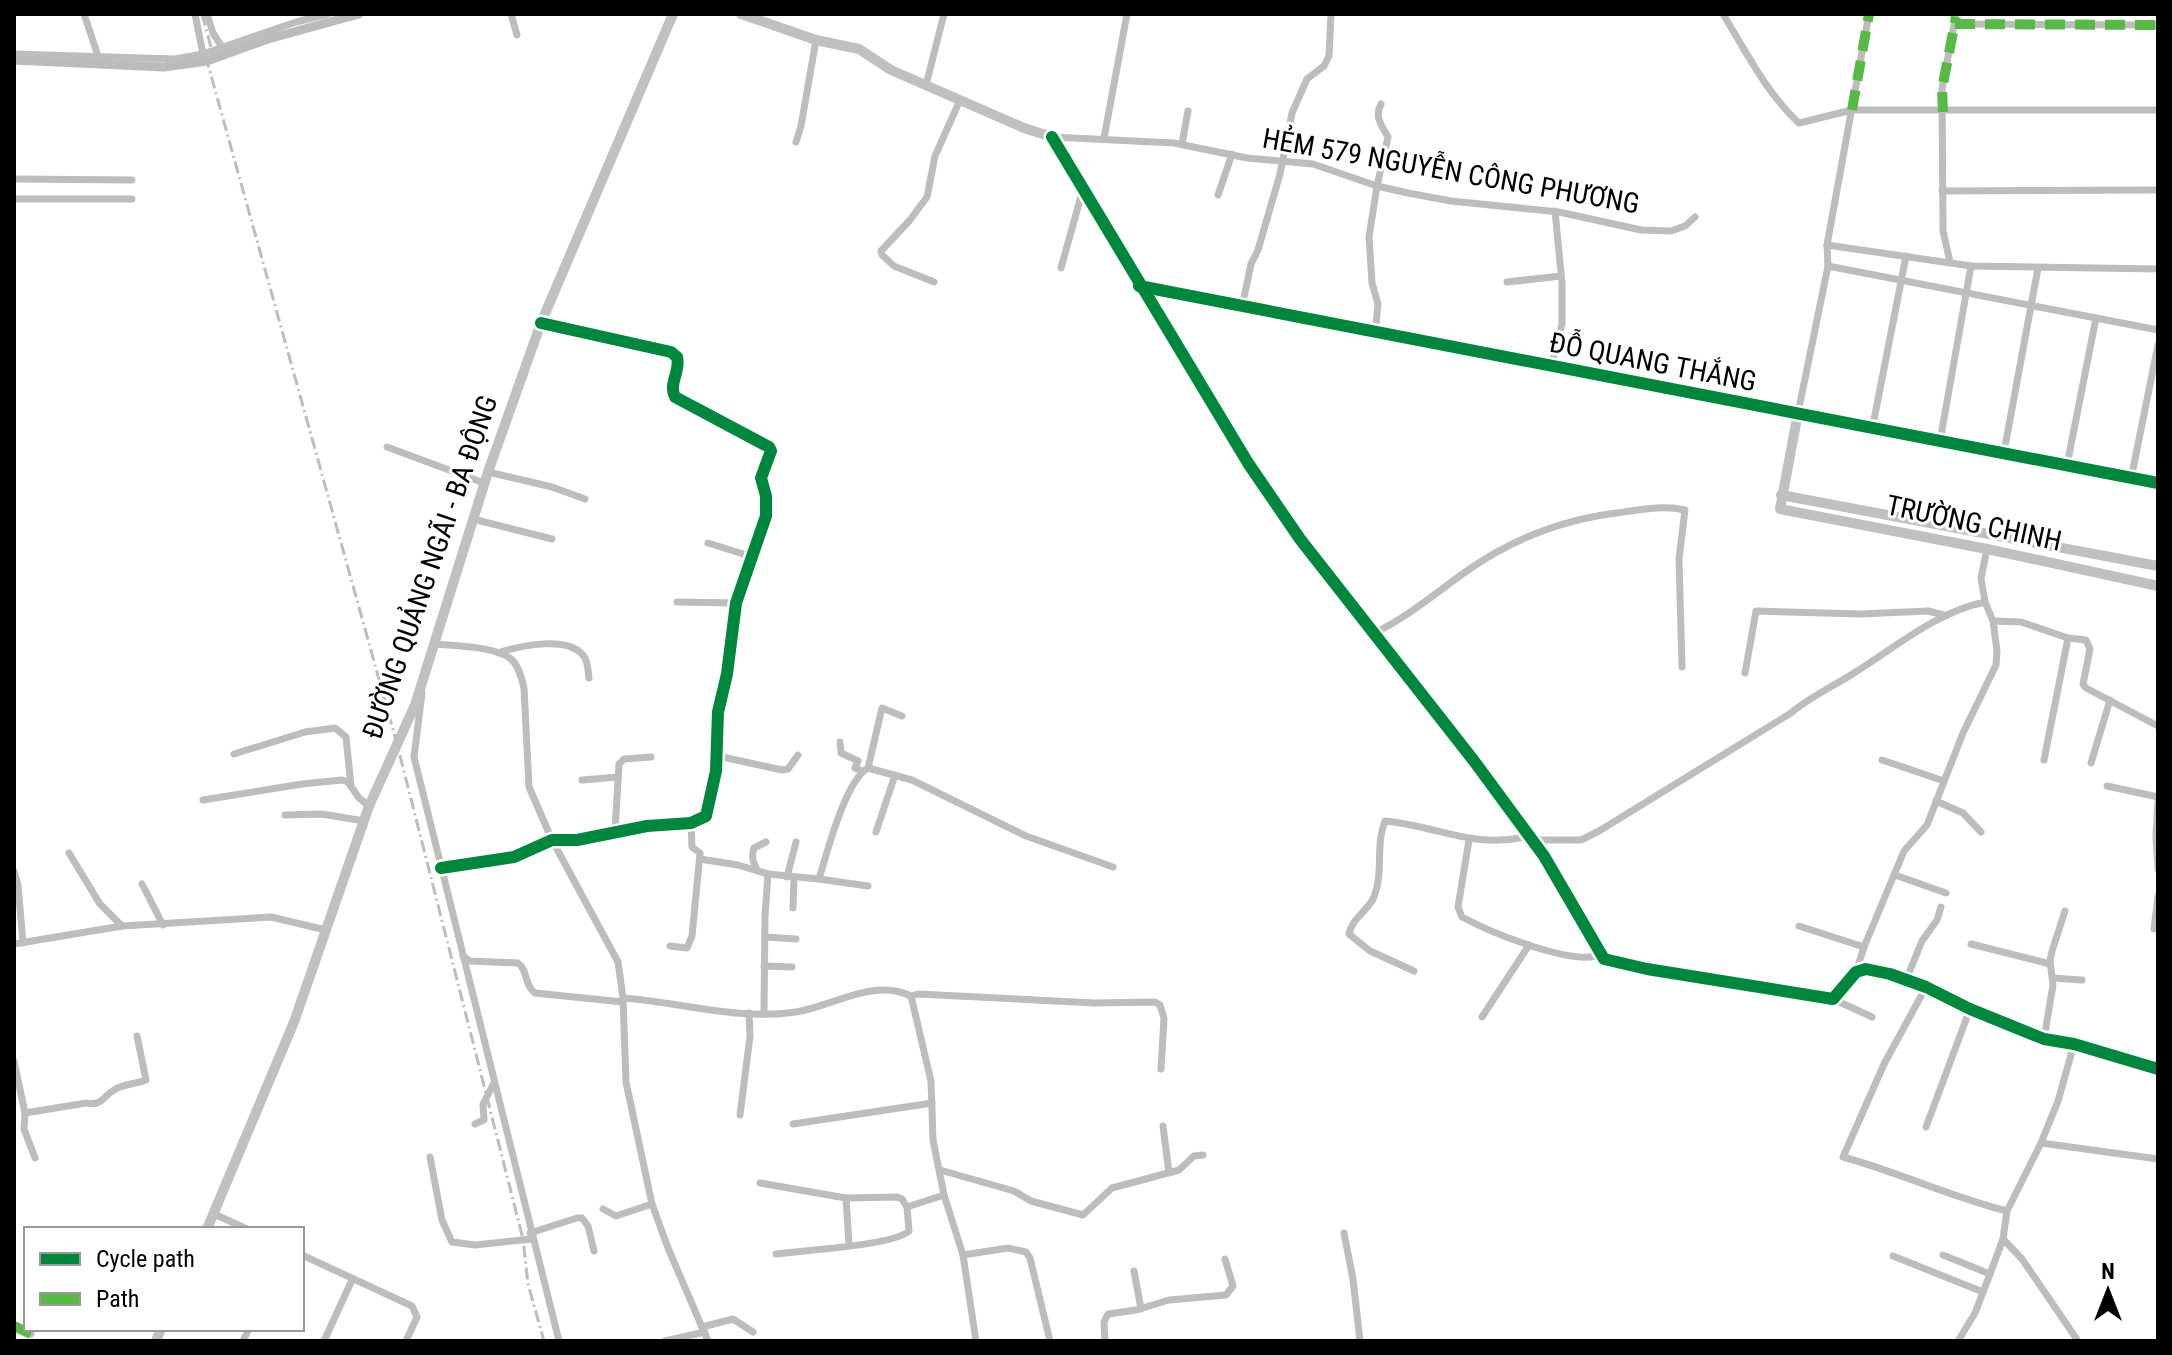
<svg xmlns="http://www.w3.org/2000/svg" width="2172" height="1355" font-family="'Roboto Condensed',sans-serif">
<rect width="100%" height="100%" fill="#fff"/>
<g fill="none" stroke-linecap="round" stroke-linejoin="round">
<polyline stroke="#bbb" stroke-width="9" points="14,60 164,67 207,61 268,39 359,14"/>
<g stroke="#bdbdbd" stroke-width="7">
<polyline points="84,14 98,56"/>
<polyline points="195,14 203,54"/>
<polyline points="207,14 213,33 222,47"/>
<polyline points="511,14 517,35"/>
<path d="M1723,14C1745,50 1767,94 1799,123L1852,110H2158"/>
<polyline points="1869,14 1827,245 1828,266 1798,413 1872,430 1975,447 2158,483"/>
<polyline points="1955,24 2158,25"/>
<polyline points="14,54 175,59 203,54 296,22 328,14"/>
<polyline points="926,85 944,14"/>
<polyline points="1052,137 1174,143 1247,158 1313,164 1377,186 1408,193 1451,201 1559,212 1641,230 1671,231 1685,226 1695,217"/>
<polyline points="1104,138 1127,14"/>
<polyline points="796,142 801,126 816,40"/>
<polyline points="1182,144 1188,111"/>
<polyline points="14,179 132,180"/>
<polyline points="1942,191 2158,190"/>
<polyline points="1218,195 1232,154"/>
<polyline points="14,199 132,199"/>
<polyline points="1827,245 1971,266 2158,269"/>
<polyline points="1950,262 1943,231 1942,89 1956,14"/>
<polyline points="1828,266 2158,330"/>
<polyline points="1061,268 1083,189"/>
<polyline points="934,282 894,266 882,255 881,251 910,220 927,197 935,156 960,100"/>
<polyline points="1507,282 1561,276"/>
<polyline points="1139,286 1248,463 1300,539 1530,836 1544,856 1604,959 1647,969 1833,999 1856,972 1866,969 1890,974 1926,987 1970,1009 2044,1039 2074,1044 2158,1069"/>
<polyline points="1242,307 1251,264 1258,250 1280,174 1292,113 1307,79 1324,66 1329,56 1331,14"/>
<path d="M1375,334L1378,304L1372,283L1369,237L1377,186L1388,137C1382,126 1374,117 1381,104"/>
<polyline points="1551,367 1562,324 1562,283 1555,211"/>
<polyline points="1872,430 1906,256"/>
<polyline points="1940,441 1971,266"/>
<polyline points="387,447 484,483"/>
<polyline points="2004,452 2038,268"/>
<polyline points="2067,465 2096,318"/>
<polyline points="488,472 552,487 585,499"/>
<polyline points="2131,479 2158,345"/>
<polyline points="473,519 552,539"/>
<polyline points="708,543 753,557"/>
<polyline points="677,602 736,603"/>
<polyline points="1993,621 2021,622 2068,638 2086,640 2090,649 2083,684 2086,688 2158,726"/>
<path d="M1374,633C1410,616 1439,590 1471,568C1518,536 1568,518 1624,512C1643,509 1665,505 1685,510L1679,559L1682,667"/>
<path d="M435,644C455,646 495,646 511,659C519,666 522,679 524,688L529,787L552,840L618,962L623,998L626,1082L652,1204L668,1248L708,1341"/>
<path d="M498,653C519,646 571,634 585,658C588,664 588,671 589,678"/>
<polyline points="1745,673 1756,611 1861,614 1928,611 1944,615"/>
<polyline points="422,693 414,757 559,1341"/>
<polyline points="840,742 841,753 858,761 855,768 862,771"/>
<polyline points="234,754 305,732 335,728 346,737 351,786"/>
<polyline points="718,756 782,770 788,769 798,755"/>
<polyline points="1882,760 1944,781"/>
<polyline points="2044,760 2068,638"/>
<polyline points="2091,763 2110,700"/>
<polyline points="868,768 882,708 902,716"/>
<polyline points="582,780 618,777"/>
<polyline points="2107,786 2158,797"/>
<polyline points="203,800 302,784 342,780 348,782 359,798 369,806"/>
<polyline points="2158,800 2156,836 2158,869"/>
<polyline points="1936,801 1963,813 1981,832"/>
<polyline points="285,815 322,814 364,821"/>
<polyline points="615,831 619,764 624,759 651,757"/>
<polyline points="876,832 895,775"/>
<path d="M1469,840L1458,907L1462,917C1490,932 1571,966 1601,955"/>
<path d="M1532,840H1581L1599,831L1791,713C1810,697 1832,687 1854,673C1896,647 1936,612 1985,602"/>
<polyline points="69,853 100,904 122,926"/>
<path d="M700,859L738,865L768,874L819,879C827,853 845,781 868,768L912,780L1026,836L1113,867"/>
<path d="M441,868L514,857L552,840H577L647,826L691,823L706,816L716,771L718,712L727,674L736,603L766,516V496L761,478L771,451L769,447L675,397C668,384 681,371 677,357L671,352L541,323"/>
<polyline points="14,871 18,885 23,943"/>
<path d="M758,871C753,863 751,857 754,848L766,842"/>
<polyline points="1895,875 1946,893"/>
<polyline points="787,877 796,842"/>
<polyline points="819,879 868,886"/>
<polyline points="142,884 163,925"/>
<polyline points="793,908 794,877"/>
<polyline points="1799,926 1864,947"/>
<polyline points="2154,929 2158,896"/>
<polyline points="765,937 796,939"/>
<polyline points="14,944 122,926 271,917 326,930"/>
<polyline points="1971,944 2050,964"/>
<polyline points="670,946 687,948 692,936 700,853 692,847 691,823"/>
<path d="M463,956L470,961L518,963C528,970 524,985 535,993L623,1002"/>
<polyline points="764,966 792,967"/>
<path d="M1414,971L1370,951L1349,934C1352,918 1368,911 1374,897C1384,872 1375,846 1385,821C1439,826 1473,850 1530,836"/>
<polyline points="1856,972 1864,947 1904,851 1927,825 1963,733 1996,665 1997,651 1993,621 1985,602 1981,578 1987,549"/>
<polyline points="2053,978 2082,980"/>
<polyline points="1906,980 1922,941 1937,920 1941,907"/>
<path d="M1926,987L1884,1064L1843,1157C1898,1172 1951,1197 2007,1211"/>
<polyline points="911,996 918,994 1094,1003 1155,1002 1160,1005 1164,1018 1161,1069"/>
<path d="M623,998C680,1002 739,1021 796,1012C833,1006 873,978 911,996L931,1081L933,1140L944,1195L963,1255L976,1341"/>
<polyline points="1833,999 1872,1017"/>
<polyline points="764,1013 765,916 768,874"/>
<polyline points="1482,1017 1529,945"/>
<polyline points="2044,1039 2053,985 2050,961 2052,951 2065,911"/>
<polyline points="14,1061 25,1113 24,1129 35,1158"/>
<path d="M25,1113L86,1103C103,1106 102,1097 114,1090C123,1084 136,1084 146,1080L137,1036"/>
<polyline points="740,1115 750,1036 749,1013"/>
<polyline points="475,1124 484,1120 483,1104 494,1083"/>
<polyline points="793,1124 932,1103"/>
<polyline points="1163,1126 1169,1173"/>
<polyline points="1926,1127 1970,1009"/>
<polyline points="2041,1143 2158,1159"/>
<polyline points="430,1157 442,1220 452,1242 475,1245 532,1239"/>
<polyline points="940,1170 1014,1191 1031,1201 1083,1215 1112,1188 1179,1170 1194,1156 1203,1155"/>
<polyline points="760,1183 846,1198 897,1197 902,1199 907,1207 944,1195"/>
<polyline points="846,1198 849,1245"/>
<polyline points="603,1209 616,1216 652,1204"/>
<polyline points="214,1214 247,1229"/>
<polyline points="530,1233 577,1218 582,1218 588,1226 594,1251"/>
<polyline points="1344,1233 1353,1279 1360,1341"/>
<polyline points="2003,1239 2022,1259 2078,1341"/>
<path d="M776,1254C804,1250 892,1246 909,1231L907,1207"/>
<polyline points="302,1255 412,1306 417,1317 406,1341"/>
<polyline points="963,1255 1008,1248 1026,1252 1030,1258 1050,1341"/>
<polyline points="1943,1255 1990,1274"/>
<polyline points="1893,1256 1983,1292"/>
<polyline points="1134,1271 1141,1309"/>
<polyline points="14,1326 31,1334"/>
<polyline points="702,1327 733,1319 753,1332"/>
<polyline points="243,1341 249,1329"/>
<polyline points="324,1341 352,1280"/>
<polyline points="665,1341 705,1332"/>
<polyline points="1105,1341 1104,1322 1108,1314 1136,1310 1169,1300 1226,1295 1233,1286 1225,1259"/>
<polyline points="1958,1341 1975,1313 1990,1274 2003,1239 2007,1211 2041,1143 2058,1101 2074,1044"/>
</g>
<g stroke="#c0c0c0" stroke-width="10">
<polyline points="741,14 816,40 859,49 891,70 1024,128 1052,137 1139,286 1375,334 1798,413 1780,509 1987,549 2158,586"/>
<polyline points="1781,495 2158,566"/>
<polyline points="207,1229 294,1022 369,806 415,705 488,472 541,323 673,14"/>
<polyline points="156,1341 161,1329"/>
</g>
<polyline stroke="#bdbdbd" stroke-width="3" stroke-dasharray="12 4 2 4" stroke-linecap="butt" points="202,14 212,51 207,61 397,744 523,1239 528,1284 544,1341"/>
<g stroke="#58b947" stroke-width="10" stroke-dasharray="20 10" stroke-linecap="butt">
<polyline points="1955,24 2158,25"/>
<polyline points="1852,110 1869,14"/>
<polyline points="1943,112 1942,89 1956,17"/>
<polyline points="14,1326 31,1334"/>
</g>
<defs>
<g id="cycleway">
<polyline points="1052,137 1248,463 1300,539 1474,761 1544,856 1604,959 1647,969 1833,999 1856,972 1866,969 1890,974 1926,987 1970,1009 2044,1039 2074,1044 2158,1069"/>
<polyline points="1139,286 2158,483"/>
<path d="M441,868L514,857L552,840H577L647,826L691,823L706,816L716,771L718,712L727,674L736,603L766,516V496L761,478L771,451L769,447L675,397C668,384 681,371 677,357L671,352L541,323"/>
</g>
</defs>
<use href="#cycleway" stroke="#fff" stroke-width="17"/>
<use href="#cycleway" stroke="#00873e" stroke-width="12"/>
</g>
<g text-anchor="middle" dominant-baseline="central" stroke-width="6" stroke-linejoin="round" paint-order="stroke">
<g font-size="28" fill="#000" stroke="#fff">
<text transform="translate(1451 171) rotate(10)">HẺM 579 NGUYỄN CÔNG PHƯƠNG</text>
<text transform="translate(1653 362) rotate(11)">ĐỖ QUANG THẮNG</text>
<text transform="translate(1974 523) rotate(12)">TRƯỜNG CHINH</text>
<text transform="translate(430 567) rotate(-71)">ĐƯỜNG QUẢNG NGÃI - BA ĐỘNG</text>
</g>
</g>
<rect width="2172" height="1355" fill="none" stroke="#000000" stroke-width="32"/>
<rect x="24" y="1227" width="280" height="104" fill="#ffffff" stroke="#999999" stroke-width="2"/>
<rect x="40" y="1253" width="40" height="12" fill="#00873e" stroke="#999999" stroke-width="2"/>
<text x="96" y="1267" font-size="24" fill="#000000">Cycle path</text>
<rect x="40" y="1293" width="40" height="12" fill="#58b947" stroke="#999999" stroke-width="2"/>
<text x="96" y="1307" font-size="24" fill="#000000">Path</text>
<g transform="translate(2108 1291)" stroke="#ffffff" stroke-width="6" paint-order="stroke">
<path d="M0-6L14 30L0 20L-14 30Z" fill="#000000"/>
<text y="-12" font-size="22" font-weight="bold" text-anchor="middle" fill="#000000">N</text>
</g>
</svg>
